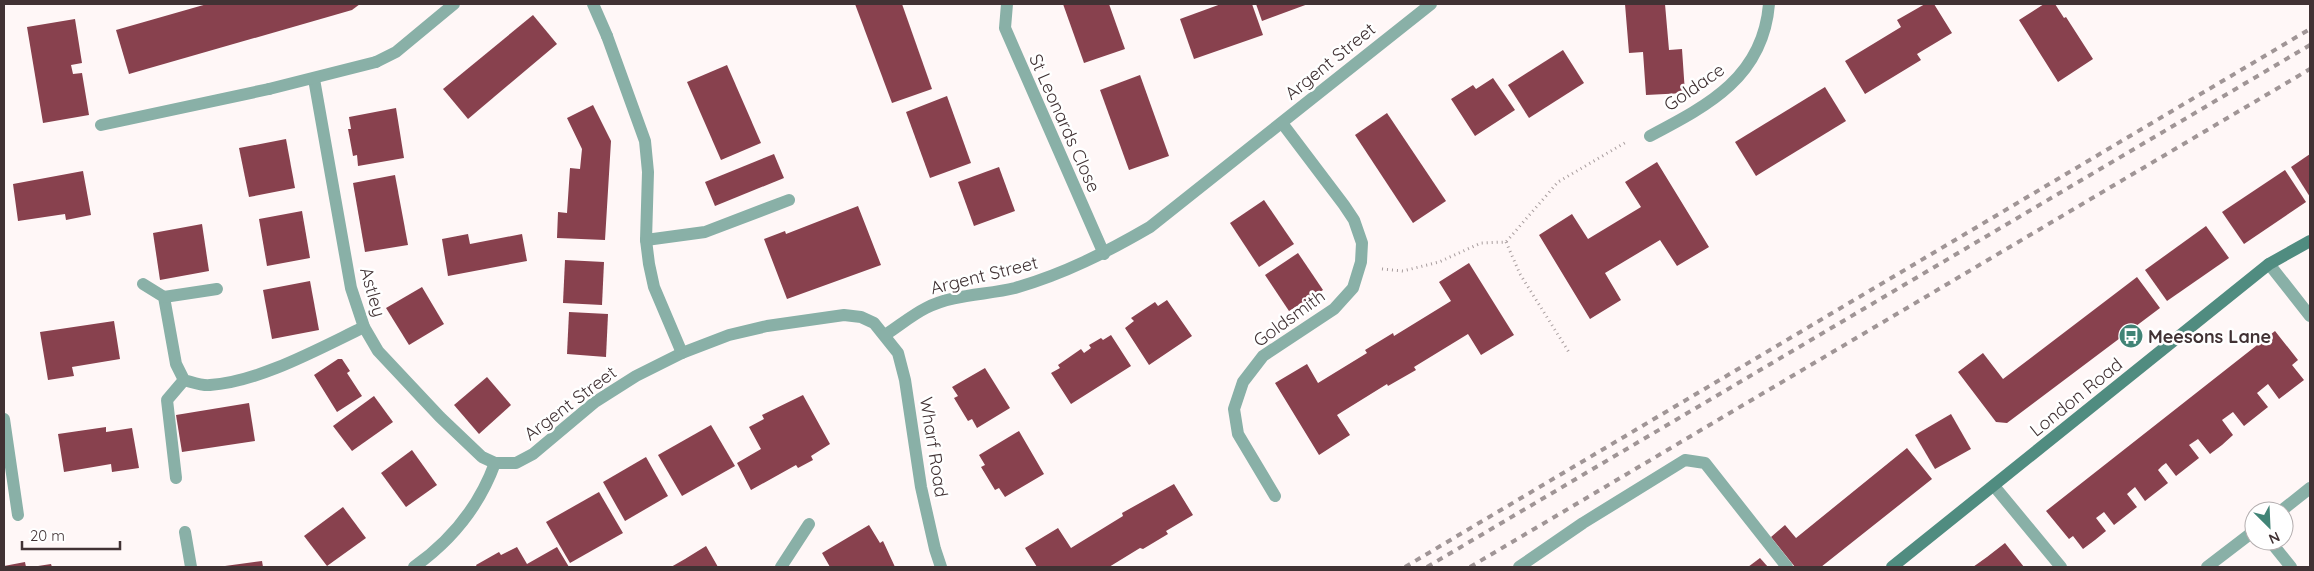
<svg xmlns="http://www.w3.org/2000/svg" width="2314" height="571" font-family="Quicksand,sans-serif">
<rect width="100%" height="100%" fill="#fff7f7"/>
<g fill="#88414e">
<polygon points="207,4 360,4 352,10 129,74 116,30"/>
<polygon points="855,4 902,4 932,89 892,103"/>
<polygon points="1063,4 1109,4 1125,49 1084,63"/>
<polygon points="1221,4 1252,4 1263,35 1194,59 1180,19"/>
<polygon points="1256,4 1308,4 1262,21"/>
<polygon points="1625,4 1665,4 1669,50 1682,49 1685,93 1646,95 1643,52 1629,53"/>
<polygon points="1925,4 1934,4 1952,33 1917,54 1921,60 1865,94 1845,61 1901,27 1897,20"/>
<polygon points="2044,4 2055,4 2064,18 2066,17 2093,59 2058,82 2019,20"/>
<polygon points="533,15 557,44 468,119 443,89"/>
<polygon points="75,19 82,63 71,65 73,74 82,73 89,115 43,123 27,27"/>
<polygon points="1563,50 1584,83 1529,118 1508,85"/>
<polygon points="727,65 761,143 721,160 687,82"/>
<polygon points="1140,75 1169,156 1129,170 1100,90"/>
<polygon points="1493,78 1515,110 1475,136 1451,99 1473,85 1476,89"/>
<polygon points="1825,87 1846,121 1756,176 1735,142"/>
<polygon points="947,96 971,163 930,178 906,112"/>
<polygon points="593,105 611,141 605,240 557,238 558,212 567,213 570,168 580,169 582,149 567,118"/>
<polygon points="396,108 404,158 358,166 357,155 353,156 348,129 351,129 349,117"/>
<polygon points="1387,113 1446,201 1413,223 1355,135"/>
<polygon points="286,139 295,188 249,197 239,148"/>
<polygon points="774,154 784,178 715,206 705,182"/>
<polygon points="2310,154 2310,197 2291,167"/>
<polygon points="1657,162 1709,247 1677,266 1660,240 1605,273 1621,300 1590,319 1539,235 1572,214 1588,239 1641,207 1625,182"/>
<polygon points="999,167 1015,211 974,226 958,182"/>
<polygon points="2285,170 2306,202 2244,244 2222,212"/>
<polygon points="83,171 91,215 66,220 65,214 18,221 13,184"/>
<polygon points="395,175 408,245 365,252 353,183"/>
<polygon points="1264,200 1294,244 1259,267 1230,223"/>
<polygon points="858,206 881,265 787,299 764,239 785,231 786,234"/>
<polygon points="302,211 310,258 267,266 259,219"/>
<polygon points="202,224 209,271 160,280 153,233"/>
<polygon points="2206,226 2229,258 2167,301 2145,270"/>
<polygon points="468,234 470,244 522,234 527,261 448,276 442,239"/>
<polygon points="1298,253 1323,290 1289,311 1265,275"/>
<polygon points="565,260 604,262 602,305 563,303"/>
<polygon points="1469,263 1514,335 1481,355 1468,334 1414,367 1416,370 1388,386 1387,384 1337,415 1350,435 1319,455 1275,383 1307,364 1318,383 1367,353 1365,350 1393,333 1394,336 1451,301 1439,282"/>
<polygon points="2137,277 2160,308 2007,423 1996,422 1958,372 1983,353 2003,379"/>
<polygon points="310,281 319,330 272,339 263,290"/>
<polygon points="422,287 444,324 409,345 386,308"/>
<polygon points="1167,300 1192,336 1149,365 1125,328 1134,321 1131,318 1155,302 1158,306"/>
<polygon points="569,312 608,314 606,357 567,354"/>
<polygon points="114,321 120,359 72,367 74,376 48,380 40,332"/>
<polygon points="2275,331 2298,360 2292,365 2304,380 2279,399 2268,384 2257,393 2268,407 2244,426 2233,412 2222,420 2233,435 2222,445 2210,454 2198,439 2189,445 2199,458 2176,476 2166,463 2162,466 2158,470 2168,483 2145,501 2135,487 2127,494 2137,507 2114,525 2104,512 2096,518 2106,531 2095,540 2083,549 2073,536 2069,539 2046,511"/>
<polygon points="1111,335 1131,366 1071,404 1051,373 1060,368 1058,365 1081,349 1084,353 1091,348 1089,345 1101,338 1103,340"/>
<polygon points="338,359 342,359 350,371 347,373 362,396 337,412 314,375"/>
<polygon points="985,368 1010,408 977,428 972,419 968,421 954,398 958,396 952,387"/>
<polygon points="487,377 511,405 479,434 454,405"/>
<polygon points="803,395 830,444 811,456 813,460 798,468 796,465 751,490 737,463 761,449 749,427 764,419 762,415"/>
<polygon points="374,396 393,422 352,451 333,426"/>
<polygon points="249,403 255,441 182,452 176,415"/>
<polygon points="1951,414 1971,449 1935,469 1915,435"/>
<polygon points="711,425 735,466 682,496 658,455"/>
<polygon points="106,427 106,432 132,428 139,468 112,472 111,464 64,472 58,434"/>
<polygon points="1019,431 1044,474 1005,497 999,488 995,490 981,467 985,465 979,455"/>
<polygon points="1907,448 1932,479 1821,567 1795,567 1771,537 1785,525 1796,538"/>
<polygon points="412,450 437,485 406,507 381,473"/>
<polygon points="646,457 668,496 625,521 603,482"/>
<polygon points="1174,484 1193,515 1166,531 1168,534 1143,549 1140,548 1109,567 1037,567 1025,548 1058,528 1071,548 1123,516 1122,513"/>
<polygon points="599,492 623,533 570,563 546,522"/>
<polygon points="343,507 366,538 327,566 304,536"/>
<polygon points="869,525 880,543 883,541 895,567 830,567 822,553"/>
<polygon points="2005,543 2024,567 1973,567 1987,557"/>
<polygon points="706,546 718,567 671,567 685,559"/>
<polygon points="517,547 527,564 557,547 569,567 477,567 476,565 499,552 501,555"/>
<polygon points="1760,558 1768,567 1748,567"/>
<polygon points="262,561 263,567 225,567 225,566"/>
<polygon points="25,562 26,567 4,567 4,566"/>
<polygon points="51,564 52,567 38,567 38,566"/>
</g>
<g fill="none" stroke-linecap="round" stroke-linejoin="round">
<g stroke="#a89d9e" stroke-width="3" stroke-dasharray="1 4" stroke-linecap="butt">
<polyline points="1506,242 1520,274 1570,354"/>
<polyline points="1382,269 1403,271 1439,262 1481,243 1506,242 1558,182 1628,141"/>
</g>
<g stroke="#89b0a7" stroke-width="12">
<polyline points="593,4 607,36"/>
<polyline points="376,62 396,52 454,4"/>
<polyline points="101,125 269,89"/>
<polyline points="646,240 705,232 789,200"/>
<path d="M143,284L164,297L176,364L184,380C192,382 202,386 210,385C259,382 320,348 364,327"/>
<polyline points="164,297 217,289"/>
<polyline points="4,419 18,515"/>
<polyline points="176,478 167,400 184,380"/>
<polyline points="2281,511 2310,488"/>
<polyline points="185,532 191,567"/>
<polyline points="2270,541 2291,567"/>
<polyline points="1519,567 1583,523 1685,460 1705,463 1787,567"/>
<polyline points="2207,567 2254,531"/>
</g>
<g stroke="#89b0a7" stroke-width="12">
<polyline points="1007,4 1005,28 1104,254"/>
<polyline points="607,36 645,141 648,172 646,240 649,264 654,287 682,353"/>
<polyline points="314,79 351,288 364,327 378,351 440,417 482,457 495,463 516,463 533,454 595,402 636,376 682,353 729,335 767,326 844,315 861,317 874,323 898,353 905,380 921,487 935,549 941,567"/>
<polyline points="269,89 376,62"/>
<path d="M1650,136C1709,105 1763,77 1769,4"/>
<polyline points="2269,264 2310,316"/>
<path d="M885,335C899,326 912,315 926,308C953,294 987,295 1015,288C1064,274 1107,252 1150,227L1431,4"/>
<polyline points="1994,486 2061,567"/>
<polyline points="1275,496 1238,434 1234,409 1243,382 1263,356 1334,309 1353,288 1361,262 1362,243 1354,220 1344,205 1282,123"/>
<path d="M414,567C452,540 479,507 495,463"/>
<polyline points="781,567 809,524"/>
</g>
<polyline stroke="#508c80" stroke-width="12" points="1892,567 2269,264 2310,241"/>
<g stroke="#a09596" stroke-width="4" stroke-dasharray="6 6" stroke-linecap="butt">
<polyline points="1405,567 2310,29"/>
<polyline points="1427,567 2310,45"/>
<polyline points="1470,567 2310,69"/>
</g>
</g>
<defs>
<symbol id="bus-disc" viewBox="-11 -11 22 22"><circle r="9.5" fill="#418476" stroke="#fff"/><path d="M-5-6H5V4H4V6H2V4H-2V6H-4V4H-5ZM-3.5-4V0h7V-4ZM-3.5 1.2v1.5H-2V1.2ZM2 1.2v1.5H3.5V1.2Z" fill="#fff"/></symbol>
</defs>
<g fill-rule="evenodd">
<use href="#bus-disc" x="2117" y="322" width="28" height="28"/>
</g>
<g text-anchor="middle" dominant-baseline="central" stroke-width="5" stroke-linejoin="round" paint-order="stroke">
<g font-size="18" fill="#413234" stroke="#fff">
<text transform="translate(1330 61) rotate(-39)">Argent Street</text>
<text transform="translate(1694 87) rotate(-35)">Goldace</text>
<text transform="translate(1065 123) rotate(66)">St Leonards Close</text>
<text transform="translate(984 275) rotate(-14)">Argent Street</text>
<text transform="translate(373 292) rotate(74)">Astley</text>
<text transform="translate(1289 318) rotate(-36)">Goldsmith</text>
<text transform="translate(2076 397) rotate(-39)">London Road</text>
<text transform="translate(570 403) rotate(-37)">Argent Street</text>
<text transform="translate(934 447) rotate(81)">Wharf Road</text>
</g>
<g font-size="18" font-weight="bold" fill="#413234" stroke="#fff" text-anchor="start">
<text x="2148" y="336">Meesons Lane</text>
</g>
</g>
<rect width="2314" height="571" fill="none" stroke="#413234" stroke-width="10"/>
<g transform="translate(2269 526) rotate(156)"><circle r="24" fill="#ffffff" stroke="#b3adae"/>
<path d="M0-4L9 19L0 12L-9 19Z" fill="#418476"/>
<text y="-8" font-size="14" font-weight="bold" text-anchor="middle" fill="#413234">N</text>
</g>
<path d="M22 541v8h98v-8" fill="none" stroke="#413234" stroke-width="2.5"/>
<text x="30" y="541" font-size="15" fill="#413234" stroke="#ffffff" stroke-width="4" paint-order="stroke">20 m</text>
</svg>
